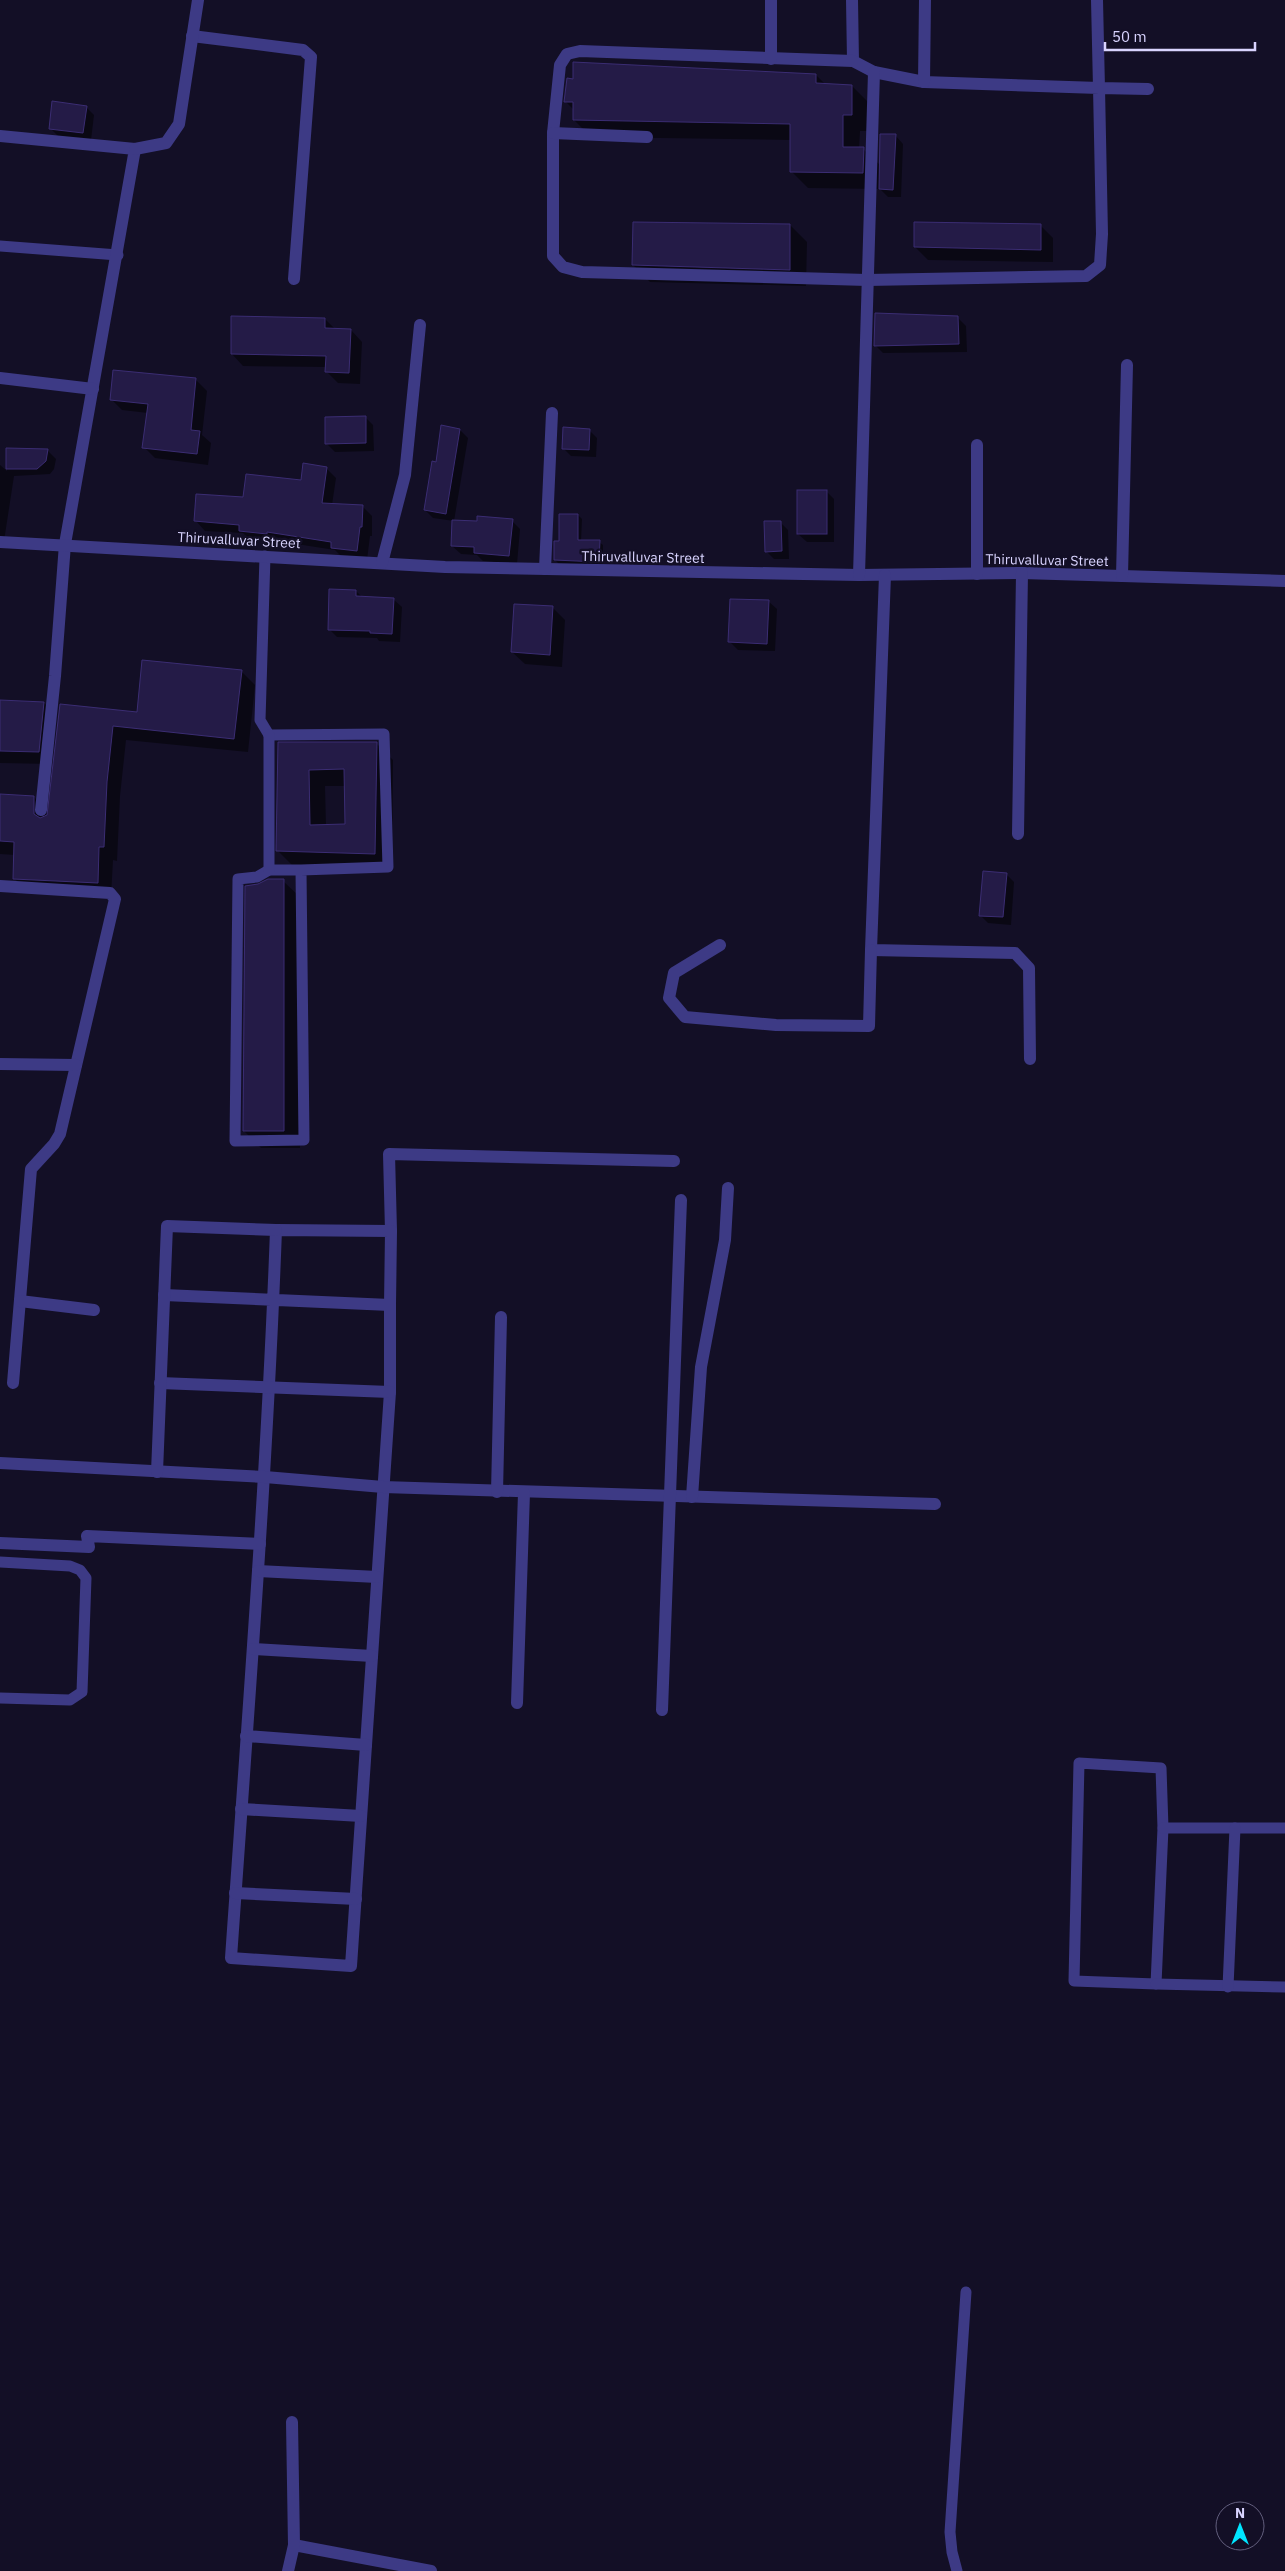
<svg xmlns="http://www.w3.org/2000/svg" width="1285" height="2571" font-family="'IBM Plex Sans',sans-serif">
<rect width="100%" height="100%" fill="#130f26"/>
<g fill="#0007" fill-rule="evenodd">
<polygon points="816,75 826,85 852,86 869,103 868,131 860,131 859,149 863,149 881,166 895,135 903,144 901,197 888,197 880,189 808,188 791,171 791,140 591,137 574,120 574,110 566,102"/>
<polygon points="86,107 94,115 91,140 58,136 50,128"/>
<polygon points="790,225 807,242 806,286 650,282 633,265"/>
<polygon points="1041,226 1053,238 1053,262 928,260 915,247"/>
<polygon points="958,318 966,326 967,352 883,353 875,345"/>
<polygon points="325,319 336,330 351,330 362,342 360,384 338,383 327,372 327,367 243,366 232,354"/>
<polygon points="114,371 196,380 207,391 202,435 211,443 208,465 155,458 144,447 148,413 122,410 111,399"/>
<polygon points="365,417 373,425 374,451 335,452 327,444"/>
<polygon points="460,430 468,438 454,521 512,521 520,529 517,564 483,561 477,555 461,554 452,546 454,521 433,518 425,510 437,463"/>
<polygon points="589,430 597,438 596,457 571,456 563,448"/>
<polygon points="8,449 47,450 56,459 54,469 50,474 14,476 4,541 0,541 0,465 7,471"/>
<polygon points="327,469 336,478 332,505 363,507 372,516 372,536 370,536 367,560 342,557 335,550 277,541 276,543 250,540 243,533 205,531 196,521 244,498 302,481"/>
<polygon points="826,491 834,499 834,542 807,542 798,534"/>
<polygon points="578,515 582,519 581,541 599,542 603,545 603,565 559,564 555,560 560,542"/>
<polygon points="780,522 788,530 789,559 774,559 766,551"/>
<polygon points="356,591 362,597 393,599 402,607 400,642 379,641 377,638 337,637 329,629"/>
<polygon points="768,601 777,609 775,651 738,650 730,642"/>
<polygon points="515,605 553,608 565,620 562,667 525,664 512,652"/>
<polygon points="241,671 255,685 248,752 126,740 120,796 117,861 113,860 111,896 28,892 14,878 15,855 0,854 0,795 34,797 48,811 61,705 138,714"/>
<polygon points="0,702 44,703 56,716 51,764 0,763"/>
<path d="M376,743L393,760L392,870L295,868L278,851L280,744ZM325,786H345L346,825L326,826Z"/>
<polygon points="1006,874 1014,882 1011,925 988,923 980,915"/>
<polygon points="283,881 300,897 300,1148 261,1148 244,1131"/>
</g>
<g fill="#241b47" stroke="#3b2d73" fill-rule="evenodd">
<polygon points="573,62 816,74 816,83 852,85 852,115 843,115 843,147 864,147 863,173 790,172 790,124 573,120 573,102 564,102 567,78 573,79"/>
<polygon points="52,101 87,106 83,133 49,129"/>
<polygon points="880,134 896,134 893,190 879,189"/>
<polygon points="633,222 790,224 790,270 632,265"/>
<polygon points="914,222 1041,224 1041,250 914,247"/>
<polygon points="875,313 958,316 959,344 874,346"/>
<polygon points="231,316 325,318 325,328 351,329 349,373 325,372 326,356 231,354"/>
<polygon points="113,370 196,378 191,430 200,431 197,454 142,448 148,404 110,400"/>
<polygon points="366,416 366,443 325,444 325,417"/>
<polygon points="441,425 460,429 446,514 424,510 432,461 436,462"/>
<polygon points="563,427 590,429 589,450 562,449"/>
<polygon points="6,448 48,449 46,461 37,469 6,469"/>
<polygon points="303,463 327,467 322,503 363,505 362,527 360,527 357,551 331,548 331,542 267,532 267,534 239,531 239,525 194,521 196,494 243,497 246,474 301,480"/>
<rect x="797" y="490" width="30" height="44"/>
<polygon points="559,514 578,514 578,540 600,540 599,562 554,560 554,541 559,541"/>
<polygon points="477,516 513,519 509,556 474,553 474,547 451,546 452,520 477,521"/>
<polygon points="764,521 781,521 782,551 765,552"/>
<polygon points="329,589 356,590 356,596 394,598 392,634 370,633 370,631 328,630"/>
<polygon points="730,599 769,600 767,644 728,642"/>
<polygon points="514,604 553,606 550,655 511,652"/>
<polygon points="142,660 242,670 234,739 113,726 107,782 104,847 99,847 98,883 13,879 14,842 0,841 0,794 34,796 34,814 40,818 47,815 60,704 137,712"/>
<polygon points="0,700 44,702 39,752 0,751"/>
<path d="M278,742H377L375,854L276,851ZM344,769L345,824L310,825L309,770Z"/>
<polygon points="983,871 1007,873 1003,917 979,916"/>
<polygon points="268,879 284,879 284,1131 243,1131 245,886 258,884"/>
</g>
<g fill="none" stroke-linecap="round" stroke-linejoin="round">
<g stroke="#3d3a85" stroke-width="11">
<polyline points="0,246 118,255"/>
<polyline points="265,556 260,720 269,735 384,734 388,867 301,870 304,1140 235,1141 238,879 257,877 269,870 301,870"/>
<polyline points="269,735 269,870"/>
<polyline points="0,1562 70,1566 80,1570 86,1578 82,1692 70,1700 0,1698"/>
<polygon points="1079,1763 1161,1768 1163,1828 1156,1984 1074,1981"/>
<polyline points="1163,1828 1285,1828"/>
<polyline points="1156,1984 1285,1987"/>
<polyline points="1228,1987 1235,1828"/>
<polyline points="957,2571 952,2552 950,2532 966,2292"/>
</g>
<g stroke="#3d3a85" stroke-width="12">
<polyline points="852,0 853,61"/>
<polyline points="1097,0 1099,88 924,82 874,72 853,61 580,51 567,54 560,65 553,133 553,256 563,267 582,272 867,280 1086,276 1100,265 1102,234 1099,88 1148,89"/>
<polyline points="192,36 303,50 311,57 294,279"/>
<polyline points="771,59 771,0"/>
<polyline points="924,82 925,0"/>
<polyline points="553,133 647,137"/>
<polyline points="0,136 135,149 65,544 55,676 41,810"/>
<polyline points="135,149 166,143 179,124 198,0"/>
<polyline points="0,378 93,389"/>
<polyline points="0,542 445,567 859,575 1022,573 1285,581"/>
<polyline points="382,563 405,475 420,325"/>
<polyline points="545,569 552,413"/>
<polyline points="977,574 977,445"/>
<polyline points="859,575 874,72"/>
<polyline points="885,575 871,950 1015,953 1029,968 1030,1059"/>
<polyline points="1122,576 1127,365"/>
<polyline points="1018,834 1022,573"/>
<polyline points="0,886 110,893 115,899 60,1134 54,1144 31,1169 13,1383"/>
<polyline points="720,945 674,973 669,998 685,1017 776,1025 869,1026 871,950"/>
<polyline points="0,1064 76,1065"/>
<polyline points="391,1231 389,1154 674,1161"/>
<path d="M164,1295L390,1305V1392L351,1966L231,1958C248,1715 267,1473 276,1230L391,1231L390,1305"/>
<polyline points="20,1301 94,1310"/>
<polyline points="160,1383 390,1392"/>
<polyline points="0,1463 265,1477 383,1487 935,1504"/>
<polyline points="157,1472 167,1226 276,1230"/>
<polyline points="497,1492 501,1317"/>
<polyline points="692,1497 701,1367 725,1240 728,1188"/>
<polyline points="0,1543 89,1547 87,1536 260,1544"/>
<polyline points="258,1571 377,1577"/>
<polyline points="253,1649 372,1656"/>
<polyline points="517,1703 524,1493"/>
<polyline points="662,1710 681,1200"/>
<polyline points="246,1736 366,1745"/>
<polyline points="241,1809 361,1816"/>
<polyline points="235,1893 356,1899"/>
<polyline points="294,2545 431,2571"/>
<polyline points="288,2571 294,2545 292,2422"/>
</g>
</g>
<g text-anchor="middle" dominant-baseline="central" stroke-width="5" stroke-linejoin="round" paint-order="stroke">
<g font-size="14" fill="#d9d4ff" stroke="#130f26">
<text transform="translate(239 540) rotate(3)">Thiruvalluvar Street</text>
<text transform="translate(643 557) rotate(1)">Thiruvalluvar Street</text>
<text transform="translate(1047 560) rotate(1)">Thiruvalluvar Street</text>
</g>
</g>
<g transform="translate(1240 2526)"><circle r="24" fill="#130f26" stroke="#625e7d"/>
<path d="M0-4L9 19L0 12L-9 19Z" fill="#00e5ff"/>
<text y="-8" font-size="14" font-weight="bold" text-anchor="middle" fill="#d9d4ff">N</text>
</g>
<path d="M1105 42v8h150v-8" fill="none" stroke="#d9d4ff" stroke-width="2.5"/>
<text x="1112" y="42" font-size="15" fill="#d9d4ff" stroke="#130f26" stroke-width="4" paint-order="stroke">50 m</text>
</svg>
